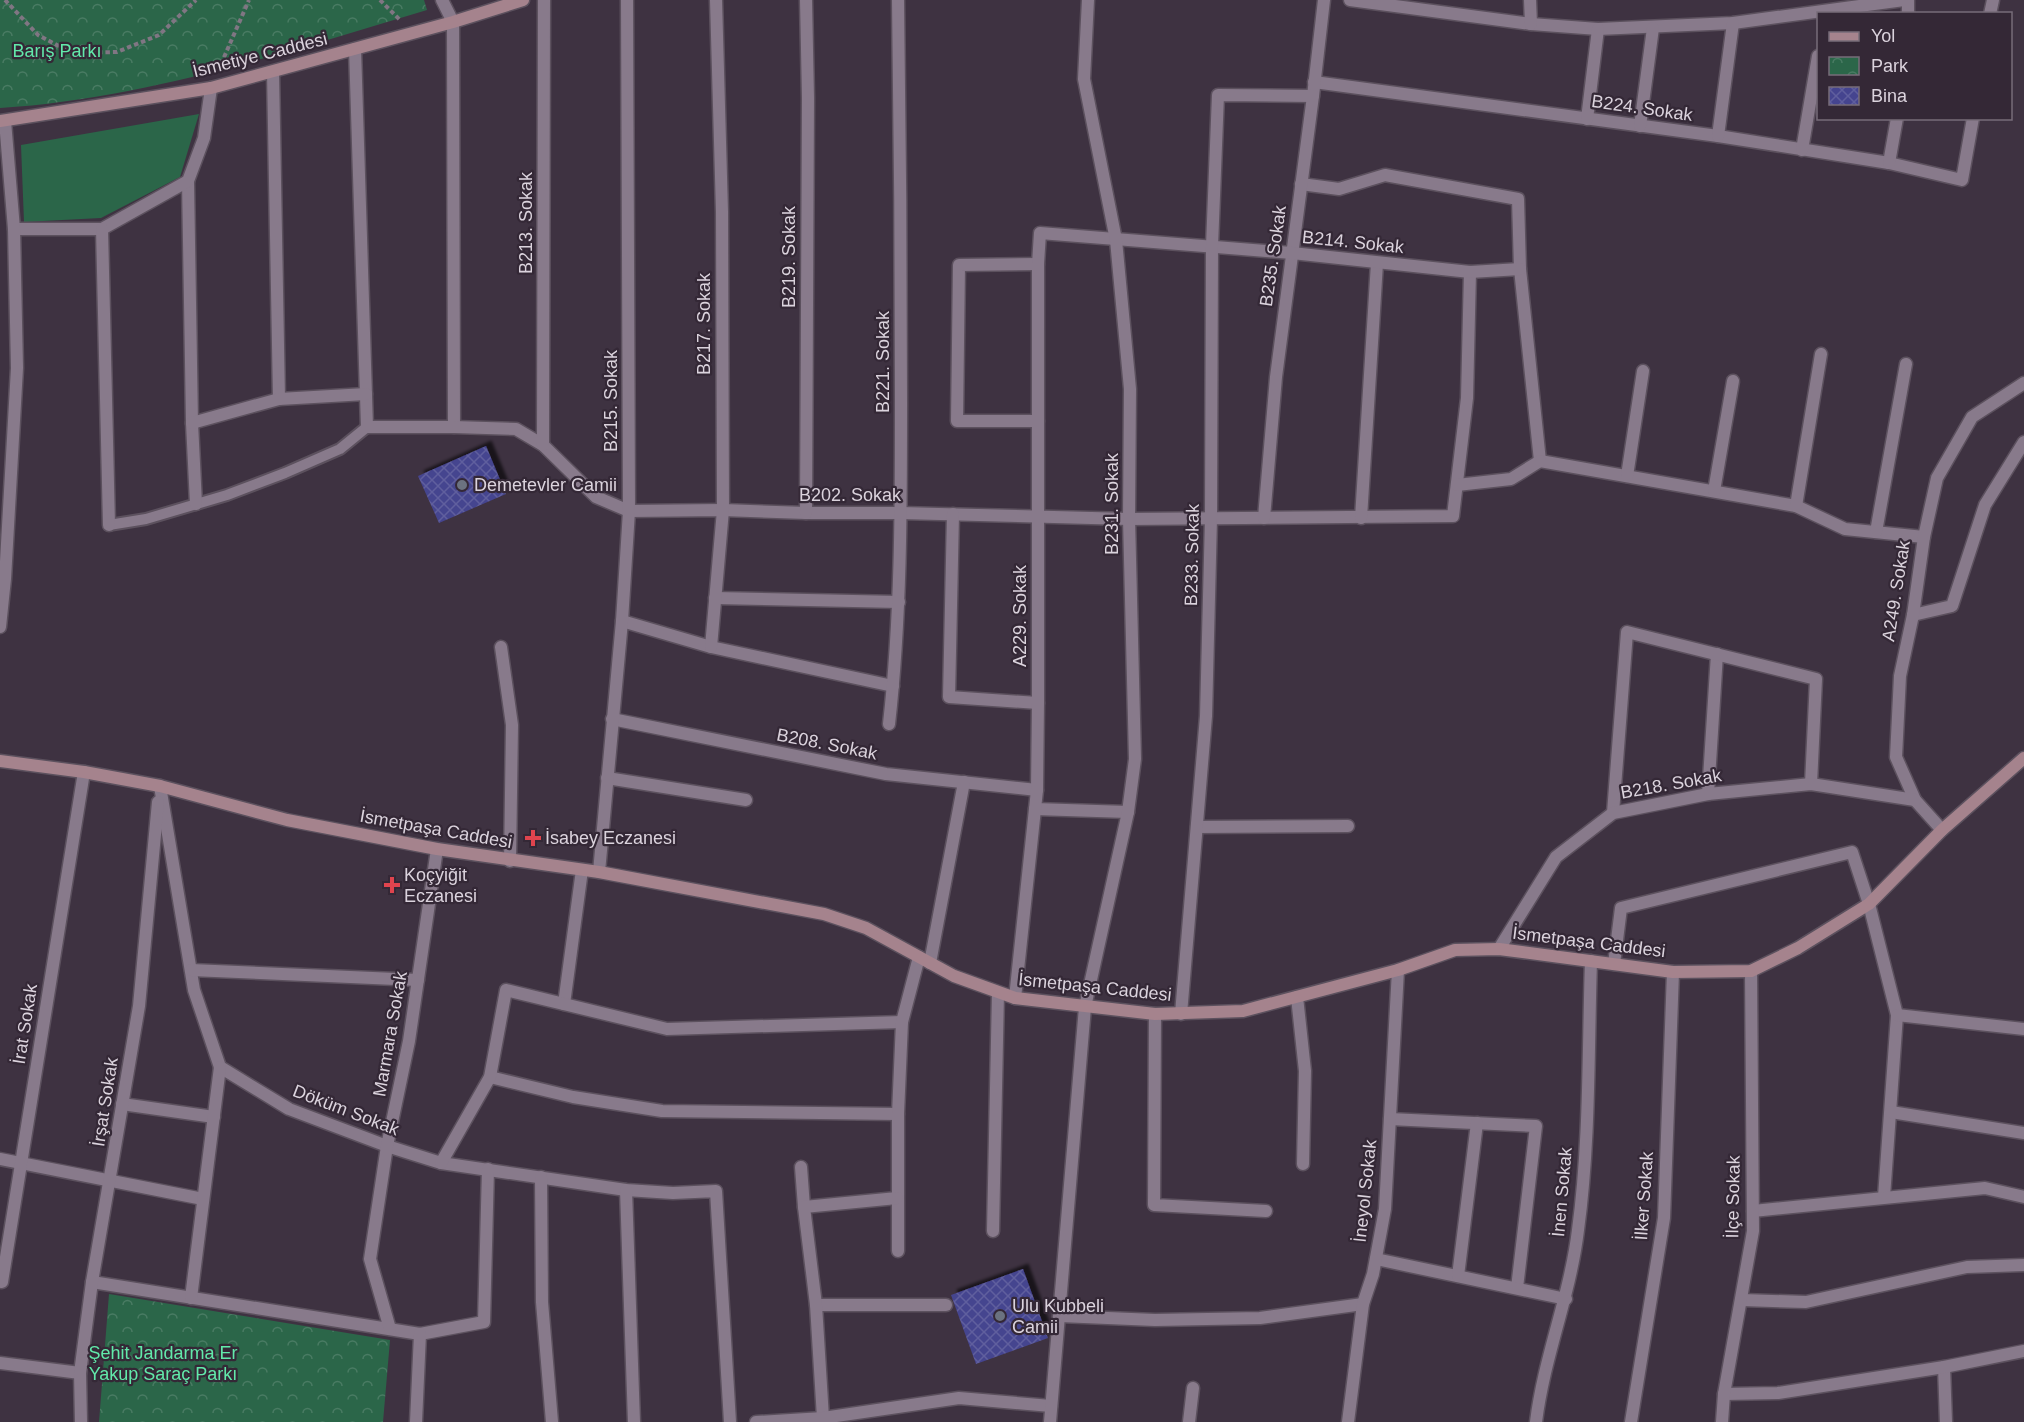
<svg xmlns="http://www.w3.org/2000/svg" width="2024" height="1422" font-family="Arial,sans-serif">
<defs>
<pattern id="park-crowns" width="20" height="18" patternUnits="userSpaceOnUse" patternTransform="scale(1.5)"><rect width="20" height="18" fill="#2b6649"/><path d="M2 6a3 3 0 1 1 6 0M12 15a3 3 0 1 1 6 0" fill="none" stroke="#497b63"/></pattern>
<pattern id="building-cross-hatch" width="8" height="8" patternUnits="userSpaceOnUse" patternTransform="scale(1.5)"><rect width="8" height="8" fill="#45448f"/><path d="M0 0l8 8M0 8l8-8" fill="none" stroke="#5f5e9e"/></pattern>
<filter id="shadow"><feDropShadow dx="5.5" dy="-5.5" stdDeviation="1.5" flood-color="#0009"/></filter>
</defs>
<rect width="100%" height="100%" fill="#3e3241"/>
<polygon fill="#2b6649" points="199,114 180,177 101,218 24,222 21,145"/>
<g fill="url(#park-crowns)">
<path d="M0,0H424L427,10C291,51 143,99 0,108Z"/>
<polygon points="109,1294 390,1340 383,1422 99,1422"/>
</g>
<g fill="url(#building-cross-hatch)" filter="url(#shadow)">
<polygon points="486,446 506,494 439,523 418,476"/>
<polygon points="1023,1269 1048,1338 976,1364 951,1295"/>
</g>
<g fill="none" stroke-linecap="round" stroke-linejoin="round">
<defs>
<polyline id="service" points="109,525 146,519 227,495 285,473 340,449 367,427"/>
<g id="minor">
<polyline points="442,0 453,22 454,427"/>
<polyline points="1350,0 1531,24 1598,29 1733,23 1904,0"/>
<polyline points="1530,0 1531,24"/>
<polyline points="1908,0 1908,14"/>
<polyline points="1990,14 1993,0"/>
<polyline points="355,49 367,427 454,427 516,429 543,445 596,497 629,511 723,510 806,513 901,513 1129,519 1453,516 1467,398 1470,272"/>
<polyline points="273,72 279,399"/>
<polyline points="1314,82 1718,136 1889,163 1962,180 1973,118"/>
<polyline points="1587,119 1598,29"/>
<polyline points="1640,126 1653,28"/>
<polyline points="1718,136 1733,23"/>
<polyline points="1802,150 1818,56"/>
<polyline points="1889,163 1897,118"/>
<polyline points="188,181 192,423 196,504"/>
<polyline points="1301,184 1339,189 1385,175 1518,199 1520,269 1540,461"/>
<polyline points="14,229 102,229 188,181 204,138 211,88"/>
<polyline points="102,229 109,525"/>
<polyline points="1038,264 959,265 957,421 1038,421"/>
<polyline points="192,423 279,399 366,394"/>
<polyline points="543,445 544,0"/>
<polyline points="1540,461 1796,506 1845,529 1924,537"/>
<polyline points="1627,476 1643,371"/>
<polyline points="1457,485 1511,479 1540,461"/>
<polyline points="1714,491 1733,381"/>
<polyline points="1796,506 1821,354"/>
<polyline points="806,513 808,98 806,0"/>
<polyline points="953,514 949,697 1038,703"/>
<polyline points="1264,518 1276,377 1313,96 1324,0"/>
<polyline points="1361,518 1377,263"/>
<polyline points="1876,532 1906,364"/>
<polyline points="715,598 899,602"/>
<polyline points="1913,615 1952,606 1985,505 2024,442"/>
<polyline points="622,621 711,647 893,686"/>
<polyline points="0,627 5,579 17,368 14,229 5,121"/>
<polyline points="501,647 512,725 510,861"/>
<polyline points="711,647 723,510 722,212 716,0"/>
<polyline points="612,719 886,774 1037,790"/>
<path d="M889,724C901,617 901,510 901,403C901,269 900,134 898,0"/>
<polyline points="607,778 746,800"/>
<polyline points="160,786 194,990 220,1067 289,1109 387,1146 441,1163 626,1190 673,1193 716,1191 730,1422"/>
<polyline points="1708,794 1717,654"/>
<polyline points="1035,809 1128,812"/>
<polyline points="1613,813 1627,632 1816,679 1811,784"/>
<polyline points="1197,827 1348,826"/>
<polyline points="1942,830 1915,800 1896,757 1900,676 1913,615 1924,537 1937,478 1972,417 2024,383"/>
<polyline points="599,872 622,621 629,511 627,0"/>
<polyline points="1499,949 1556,857 1613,813 1708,794 1811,784 1915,800"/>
<polyline points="930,963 964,782"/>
<polyline points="1614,964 1621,908 1852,852 1869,904 1897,1015 1884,1197"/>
<polyline points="191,970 418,980"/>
<polyline points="1297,997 1305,1071 1303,1164"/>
<polyline points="1015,998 1037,790 1038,703 1038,264 1040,233 1292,253 1470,272 1520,269"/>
<polyline points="564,1004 582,870"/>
<polyline points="1155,1014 1154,1205 1266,1211"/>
<polyline points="1181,1014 1206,716 1211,518 1212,246 1218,95 1313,96"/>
<polyline points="1897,1015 2024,1029"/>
<polyline points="490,1077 573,1097 662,1111 898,1114"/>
<polyline points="122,1104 214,1117"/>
<polyline points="1891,1112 2024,1133"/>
<polyline points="1390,1119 1536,1126 1517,1288"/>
<polyline points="0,1159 203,1199"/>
<polyline points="441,1163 490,1077 506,990 667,1029 902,1022"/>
<polyline points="801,1167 804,1207"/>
<polyline points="541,1177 542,1302 552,1422"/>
<polyline points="626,1190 634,1422"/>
<polyline points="1753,1211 1985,1188 2024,1197"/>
<polyline points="993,1231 998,993"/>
<polyline points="898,1251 898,1114 902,1022 919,957"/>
<polyline points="1376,1259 1566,1299"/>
<polyline points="1458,1276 1477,1123"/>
<polyline points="2,1282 84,772"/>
<polyline points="92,1282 420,1334 484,1322 488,1169"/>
<polyline points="191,1298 220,1067"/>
<polyline points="1742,1300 1806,1302 1967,1267 2024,1265"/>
<polyline points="816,1305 946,1305"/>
<polyline points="1060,1316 1155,1320 1260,1318 1363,1304"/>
<polyline points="390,1329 370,1259 387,1146 409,1041 437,849"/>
<polyline points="0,1363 80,1373"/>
<polyline points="1944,1367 1946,1422"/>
<polyline points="1724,1394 1778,1393 1944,1367 2024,1351"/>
<polyline points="823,1418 816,1305 804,1207 897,1198"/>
<polyline points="81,1422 80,1373 92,1282 139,1006 158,802"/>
<polyline points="416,1422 420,1334"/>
<polyline points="756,1422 823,1418 959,1398 1051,1406"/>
<polyline points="1050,1422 1085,1007 1128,812 1135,759 1129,519 1130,389 1116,240 1084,79 1088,0"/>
<polyline points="1189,1422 1193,1388"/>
<polyline points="1348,1422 1363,1304 1373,1274 1385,1209 1398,970"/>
<path d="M1536,1422C1544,1357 1570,1296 1578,1230C1590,1142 1588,1050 1591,961"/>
<polyline points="1631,1422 1664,1218 1673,972"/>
<polyline points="1722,1422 1724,1394 1753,1231 1751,971"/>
</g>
<g id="secondary">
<polyline points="0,121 211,88 453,22 523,0"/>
<polyline points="0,761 84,772 160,786 287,820 437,849 599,872 824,914 866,928 954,976 1015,998 1155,1014 1243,1011 1398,970 1455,950 1499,949 1673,972 1751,971 1798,948 1869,904 1942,830 2024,758"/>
</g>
</defs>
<use href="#service" stroke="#5c515e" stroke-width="14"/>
<use href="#minor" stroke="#5c515e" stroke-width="15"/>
<use href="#secondary" stroke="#5c515e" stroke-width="15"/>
<g stroke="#807683" stroke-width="4" stroke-dasharray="4.5 3" stroke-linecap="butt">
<polyline points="5,0 38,35 72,53 117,52 159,35 196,0"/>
<polyline points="380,0 400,20"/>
<polyline points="218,71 249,0"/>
</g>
<use href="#service" stroke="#887a8b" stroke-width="10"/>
<use href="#minor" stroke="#887a8b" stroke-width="12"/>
<use href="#secondary" stroke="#a5838d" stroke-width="12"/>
</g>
<g fill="#6b7280" stroke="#342836" stroke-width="2">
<circle cx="462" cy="485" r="6"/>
<circle cx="1000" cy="1316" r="6"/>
</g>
<g fill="#e0444e" stroke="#342836" stroke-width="2">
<path d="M530 829h6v6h6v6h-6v6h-6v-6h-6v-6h6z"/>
<path d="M389 876h6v6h6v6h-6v6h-6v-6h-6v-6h6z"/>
</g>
<g text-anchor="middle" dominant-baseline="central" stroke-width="4.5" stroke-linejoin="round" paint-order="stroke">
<g font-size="18" fill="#62e9aa" stroke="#342836">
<text x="57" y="51">Barış Parkı</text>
<text x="163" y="1353">Şehit Jandarma Er<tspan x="163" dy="21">Yakup Saraç Parkı</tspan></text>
</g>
<g font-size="18" fill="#dbd3dd" stroke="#342836">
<text transform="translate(260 55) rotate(-14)">İsmetiye Caddesi</text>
<text transform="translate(1642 108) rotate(8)">B224. Sokak</text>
<text transform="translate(526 223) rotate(-90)">B213. Sokak</text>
<text transform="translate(1353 242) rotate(6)">B214. Sokak</text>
<text transform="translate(1273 256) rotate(-82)">B235. Sokak</text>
<text transform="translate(789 257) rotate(-90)">B219. Sokak</text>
<text transform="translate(704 324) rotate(-90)">B217. Sokak</text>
<text transform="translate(883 362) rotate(-90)">B221. Sokak</text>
<text transform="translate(611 401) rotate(-90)">B215. Sokak</text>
<text x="850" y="495">B202. Sokak</text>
<text transform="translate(1112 504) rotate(-90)">B231. Sokak</text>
<text transform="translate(1192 555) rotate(-89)">B233. Sokak</text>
<text transform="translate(1896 591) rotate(-81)">A249. Sokak</text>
<text transform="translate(1020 616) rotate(-90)">A229. Sokak</text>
<text transform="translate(827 744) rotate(11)">B208. Sokak</text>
<text transform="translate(1671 784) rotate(-10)">B218. Sokak</text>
<text transform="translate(436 829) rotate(10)">İsmetpaşa Caddesi</text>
<text transform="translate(1589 942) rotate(7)">İsmetpaşa Caddesi</text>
<text transform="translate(1095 987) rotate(6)">İsmetpaşa Caddesi</text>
<text transform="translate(25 1024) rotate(-81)">İrat Sokak</text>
<text transform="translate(390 1034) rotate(-80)">Marmara Sokak</text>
<text transform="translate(105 1102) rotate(-81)">İrşat Sokak</text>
<text transform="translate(346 1110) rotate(21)">Döküm Sokak</text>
<text transform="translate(1365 1191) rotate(-84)">İneyol Sokak</text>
<text transform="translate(1562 1192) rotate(-85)">İnen Sokak</text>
<text transform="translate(1644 1196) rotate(-86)">İlker Sokak</text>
<text transform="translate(1733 1197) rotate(-89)">İlçe Sokak</text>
</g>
<g font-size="18" fill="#dbd3dd" stroke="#342836" text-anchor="start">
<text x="474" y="485">Demetevler Camii</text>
<text x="545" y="838">İsabey Eczanesi</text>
<text x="404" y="875">Koçyiğit<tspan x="404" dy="21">Eczanesi</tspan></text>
<text x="1012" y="1306">Ulu Kubbeli<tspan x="1012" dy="21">Camii</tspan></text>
</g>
</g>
<rect x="1817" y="12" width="195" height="108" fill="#342836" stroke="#776c79" stroke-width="1.5"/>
<rect x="1829" y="32" width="30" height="9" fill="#a5838d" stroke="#776c79" stroke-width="1.5"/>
<text x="1871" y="42" font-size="18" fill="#dbd3dd">Yol</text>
<rect x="1829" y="57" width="30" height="18" fill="url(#park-crowns)" stroke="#776c79" stroke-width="1.5"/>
<text x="1871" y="72" font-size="18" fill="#dbd3dd">Park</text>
<rect x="1829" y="87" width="30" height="18" fill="url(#building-cross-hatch)" stroke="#776c79" stroke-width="1.5"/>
<text x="1871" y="102" font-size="18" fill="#dbd3dd">Bina</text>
</svg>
